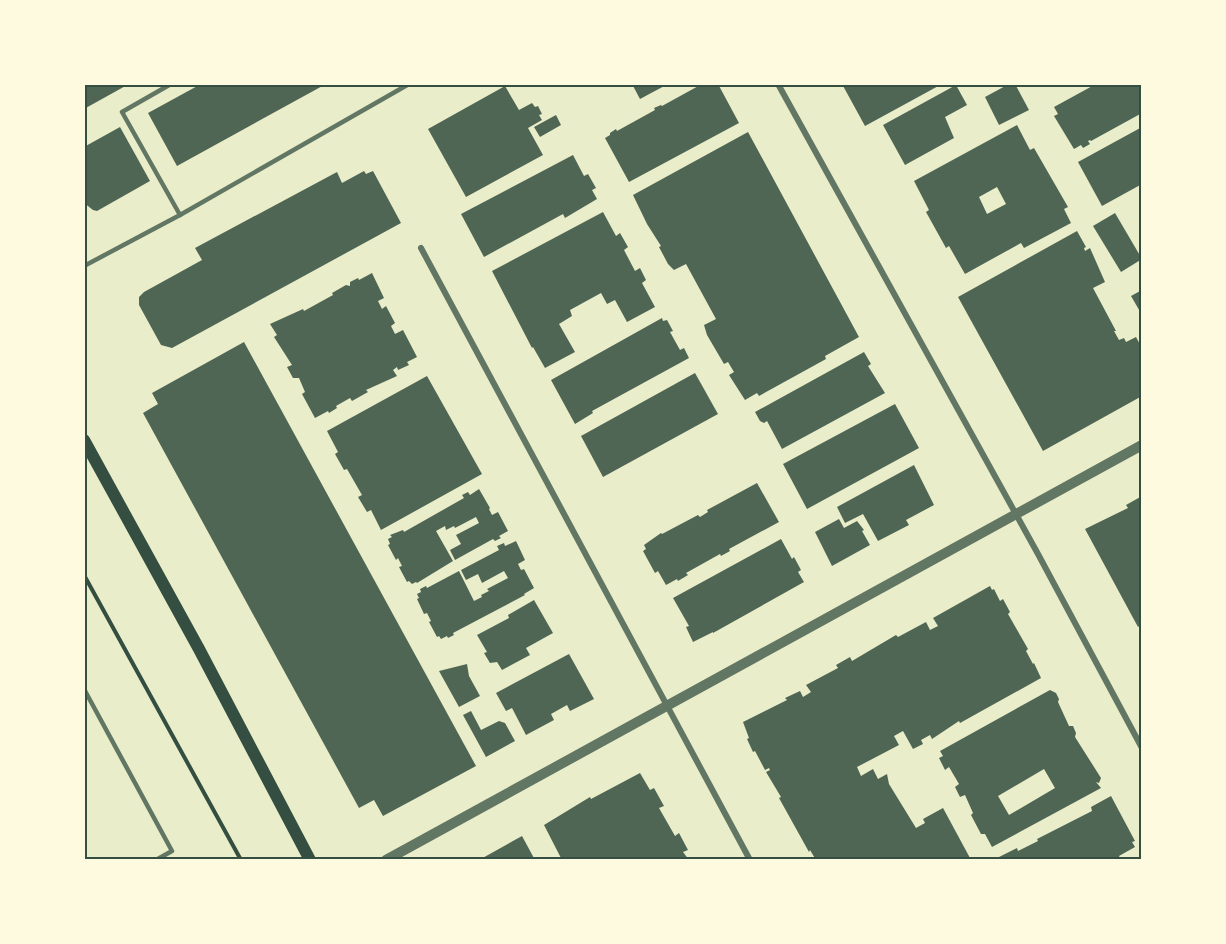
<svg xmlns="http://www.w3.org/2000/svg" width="1226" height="944" font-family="Roboto,sans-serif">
<rect width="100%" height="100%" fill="#e9edc9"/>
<g fill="#4f6655" fill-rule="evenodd">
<polygon points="84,84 129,84 84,109"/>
<polygon points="201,84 326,84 177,166 148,113"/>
<polygon points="632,84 668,84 640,99"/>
<polygon points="702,84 718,84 739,123 629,182 605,138 610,135 610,133 616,129 617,131 655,110 654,108 661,105 662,106"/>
<polygon points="842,84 942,84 865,126"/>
<polygon points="1009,84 1015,84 1029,110 999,125 985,97"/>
<polygon points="1096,84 1142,84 1142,113 1091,141 1090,140 1088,141 1090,144 1083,148 1081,145 1074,149 1054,116 1058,114 1054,107"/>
<polygon points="956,85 967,105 945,117 954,138 905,165 883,125"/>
<polygon points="505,86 519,110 532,103 535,107 538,106 542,114 539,115 542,120 528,128 543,155 466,197 428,129"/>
<polygon points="556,115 561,125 540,137 534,127"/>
<path d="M1017,125L1030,150L1034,148L1068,207L1064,209L1071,223L1024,248L1021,243L965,274L949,246L946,248L926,212L929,210L914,181ZM997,187L1006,204L987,214L979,197Z"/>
<polygon points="120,127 150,181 97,211 93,210 84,203 84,147"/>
<polygon points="1142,127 1142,184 1102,206 1078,162"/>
<polygon points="748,132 859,337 825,356 826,359 759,396 757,393 745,400 729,375 734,372 728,362 724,364 707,335 704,325 716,319 686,264 674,270 668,264 659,247 661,246 647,224 633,195"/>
<polygon points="573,155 584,176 588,174 596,188 592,190 597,199 565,218 563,214 484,257 461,214"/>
<polygon points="364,171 366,174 373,171 401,223 172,348 161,345 139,305 139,297 144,292 202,260 195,248 337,172 342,183"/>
<polygon points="603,212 616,236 620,233 628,247 624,250 635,271 640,268 646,280 642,283 655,307 627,322 615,300 607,304 601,293 570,310 572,316 559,324 575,352 545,368 533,347 532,348 492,271"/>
<polygon points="1115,213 1142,259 1121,272 1093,226"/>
<polygon points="1077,231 1086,247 1084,248 1085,251 1090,248 1105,282 1093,288 1116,331 1114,331 1119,340 1124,338 1126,342 1136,337 1142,348 1142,396 1043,451 958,297"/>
<polygon points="372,273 384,298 378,301 382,309 386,306 395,323 391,326 395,334 403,330 417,357 407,362 409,365 398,370 397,367 393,370 397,376 366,390 368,392 352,401 350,398 336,406 337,408 329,413 328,411 315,418 302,394 305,392 299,378 293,378 287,367 292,365 274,337 277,335 270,324 303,309 304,311 333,295 332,293 346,285 350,286 350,282 358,278 359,280"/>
<polygon points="1142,290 1142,315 1131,296"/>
<polygon points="662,318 663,321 667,320 673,331 670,332 680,350 684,348 689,358 592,411 593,413 575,424 551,380"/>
<polygon points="244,342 476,766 383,816 374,800 359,808 143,413 158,404 152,393"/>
<polygon points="864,352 871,364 868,366 885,393 782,449 767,421 764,423 760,421 755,412"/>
<polygon points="695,373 718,414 603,477 581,436"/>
<polygon points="427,376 482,474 381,530 371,510 367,512 358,497 362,495 347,469 344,470 335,454 338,452 327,431"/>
<polygon points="895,404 919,448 807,509 783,464"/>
<polygon points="914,465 934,505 906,520 909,525 878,541 863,514 845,523 837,507"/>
<polygon points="757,483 779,522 729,549 730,551 721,556 720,554 686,573 688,575 678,581 677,579 666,585 658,571 655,573 643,551 646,549 644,545 661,533 662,534 698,515 700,517 708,512 707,510"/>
<polygon points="479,489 490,508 489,509 492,515 498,512 508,531 499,536 501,538 495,541 493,539 455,560 450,550 461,544 456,535 479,523 476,517 455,528 454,526 446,530 445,526 436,531 453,561 417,583 416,582 412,584 409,581 407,582 399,567 402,566 398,558 396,560 388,545 390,544 388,539 392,537 390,535 403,530 404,532 464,498 462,495 468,492 470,495"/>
<polygon points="1142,496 1142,624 1138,627 1085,529 1128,508 1126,505"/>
<polygon points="839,519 844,528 857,521 864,530 862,531 870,545 832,566 815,532"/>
<polygon points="781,539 792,559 794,557 801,570 798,572 804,582 713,633 713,632 693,642 686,627 689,626 673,598"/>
<polygon points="516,541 525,560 518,564 521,570 524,569 534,588 524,594 525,595 453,633 454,635 448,638 447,636 441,639 439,636 437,637 429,622 431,621 427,613 424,614 417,599 419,598 417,594 421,592 420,589 426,586 427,588 459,571 474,601 482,597 481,595 489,591 487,589 508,578 504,571 482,583 478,574 466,580 461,570 499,550 497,546 504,543 505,546"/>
<polygon points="990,586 992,590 994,589 1000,601 1003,599 1010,612 1008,614 1028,649 1026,651 1033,664 1034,663 1041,678 960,723 959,721 932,739 930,735 921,740 923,744 913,749 903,731 894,736 899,745 857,767 861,776 873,769 878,779 887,774 889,784 916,828 925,823 923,819 943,808 970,858 967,860 816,860 810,850 809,852 779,798 781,797 766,772 770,770 769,768 765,770 755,751 753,752 747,739 749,738 743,722 787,700 785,698 800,691 803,697 811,692 806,685 838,668 836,665 850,657 852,661 896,635 898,637 926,622 930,630 938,626 933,618"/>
<polygon points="534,600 553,633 526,648 530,655 502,670 497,662 490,663 484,653 487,652 477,635 509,618 508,615"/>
<polygon points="569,654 594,699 570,711 567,705 551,714 554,720 526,735 512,708 506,711 496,693"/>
<polygon points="467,664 469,676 480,696 459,707 439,671"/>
<path d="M1050,690L1056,693L1059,699L1058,702L1069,726H1073L1076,733L1075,737L1101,778L1099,783L1096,782L1101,788L992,847L985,834H981L971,815L973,813L965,795L960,797L955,787L959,784L949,767L945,770L939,758L943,756L940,751ZM1044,769L1055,788L1009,815L998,796Z"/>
<polygon points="471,711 481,730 499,721 505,723 515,741 486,757 463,715"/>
<polygon points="640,773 650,790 654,788 664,806 659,808 675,836 679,833 688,850 683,852 689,860 562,860 544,825 590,797 591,799"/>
<polygon points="1111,796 1135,841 1132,842 1135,847 1119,856 1121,860 998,860 997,858 1017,848 1018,851 1038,841 1037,839 1092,811 1091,807"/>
<polygon points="522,836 535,860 479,860"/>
</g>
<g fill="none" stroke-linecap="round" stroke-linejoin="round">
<polyline stroke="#344e41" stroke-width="4" points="84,575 241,860"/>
<g stroke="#617663" stroke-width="4.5">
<polyline points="180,215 409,84"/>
<polyline points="84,266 180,215 122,112 171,84"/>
<polyline points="84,689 172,851 156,860"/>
</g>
<g stroke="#617663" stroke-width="6">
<polyline points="778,84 1038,554 1142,748"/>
<polyline points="421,248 750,860"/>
</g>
<polyline stroke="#617663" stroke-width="10" points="386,860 1142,445"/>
<polyline stroke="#344e41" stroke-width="12" points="84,440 199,649 310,860"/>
</g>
<rect width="1226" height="944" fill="none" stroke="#fefae0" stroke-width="171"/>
<rect x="86" y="86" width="1054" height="772" fill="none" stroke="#344e41" stroke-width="2"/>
</svg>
